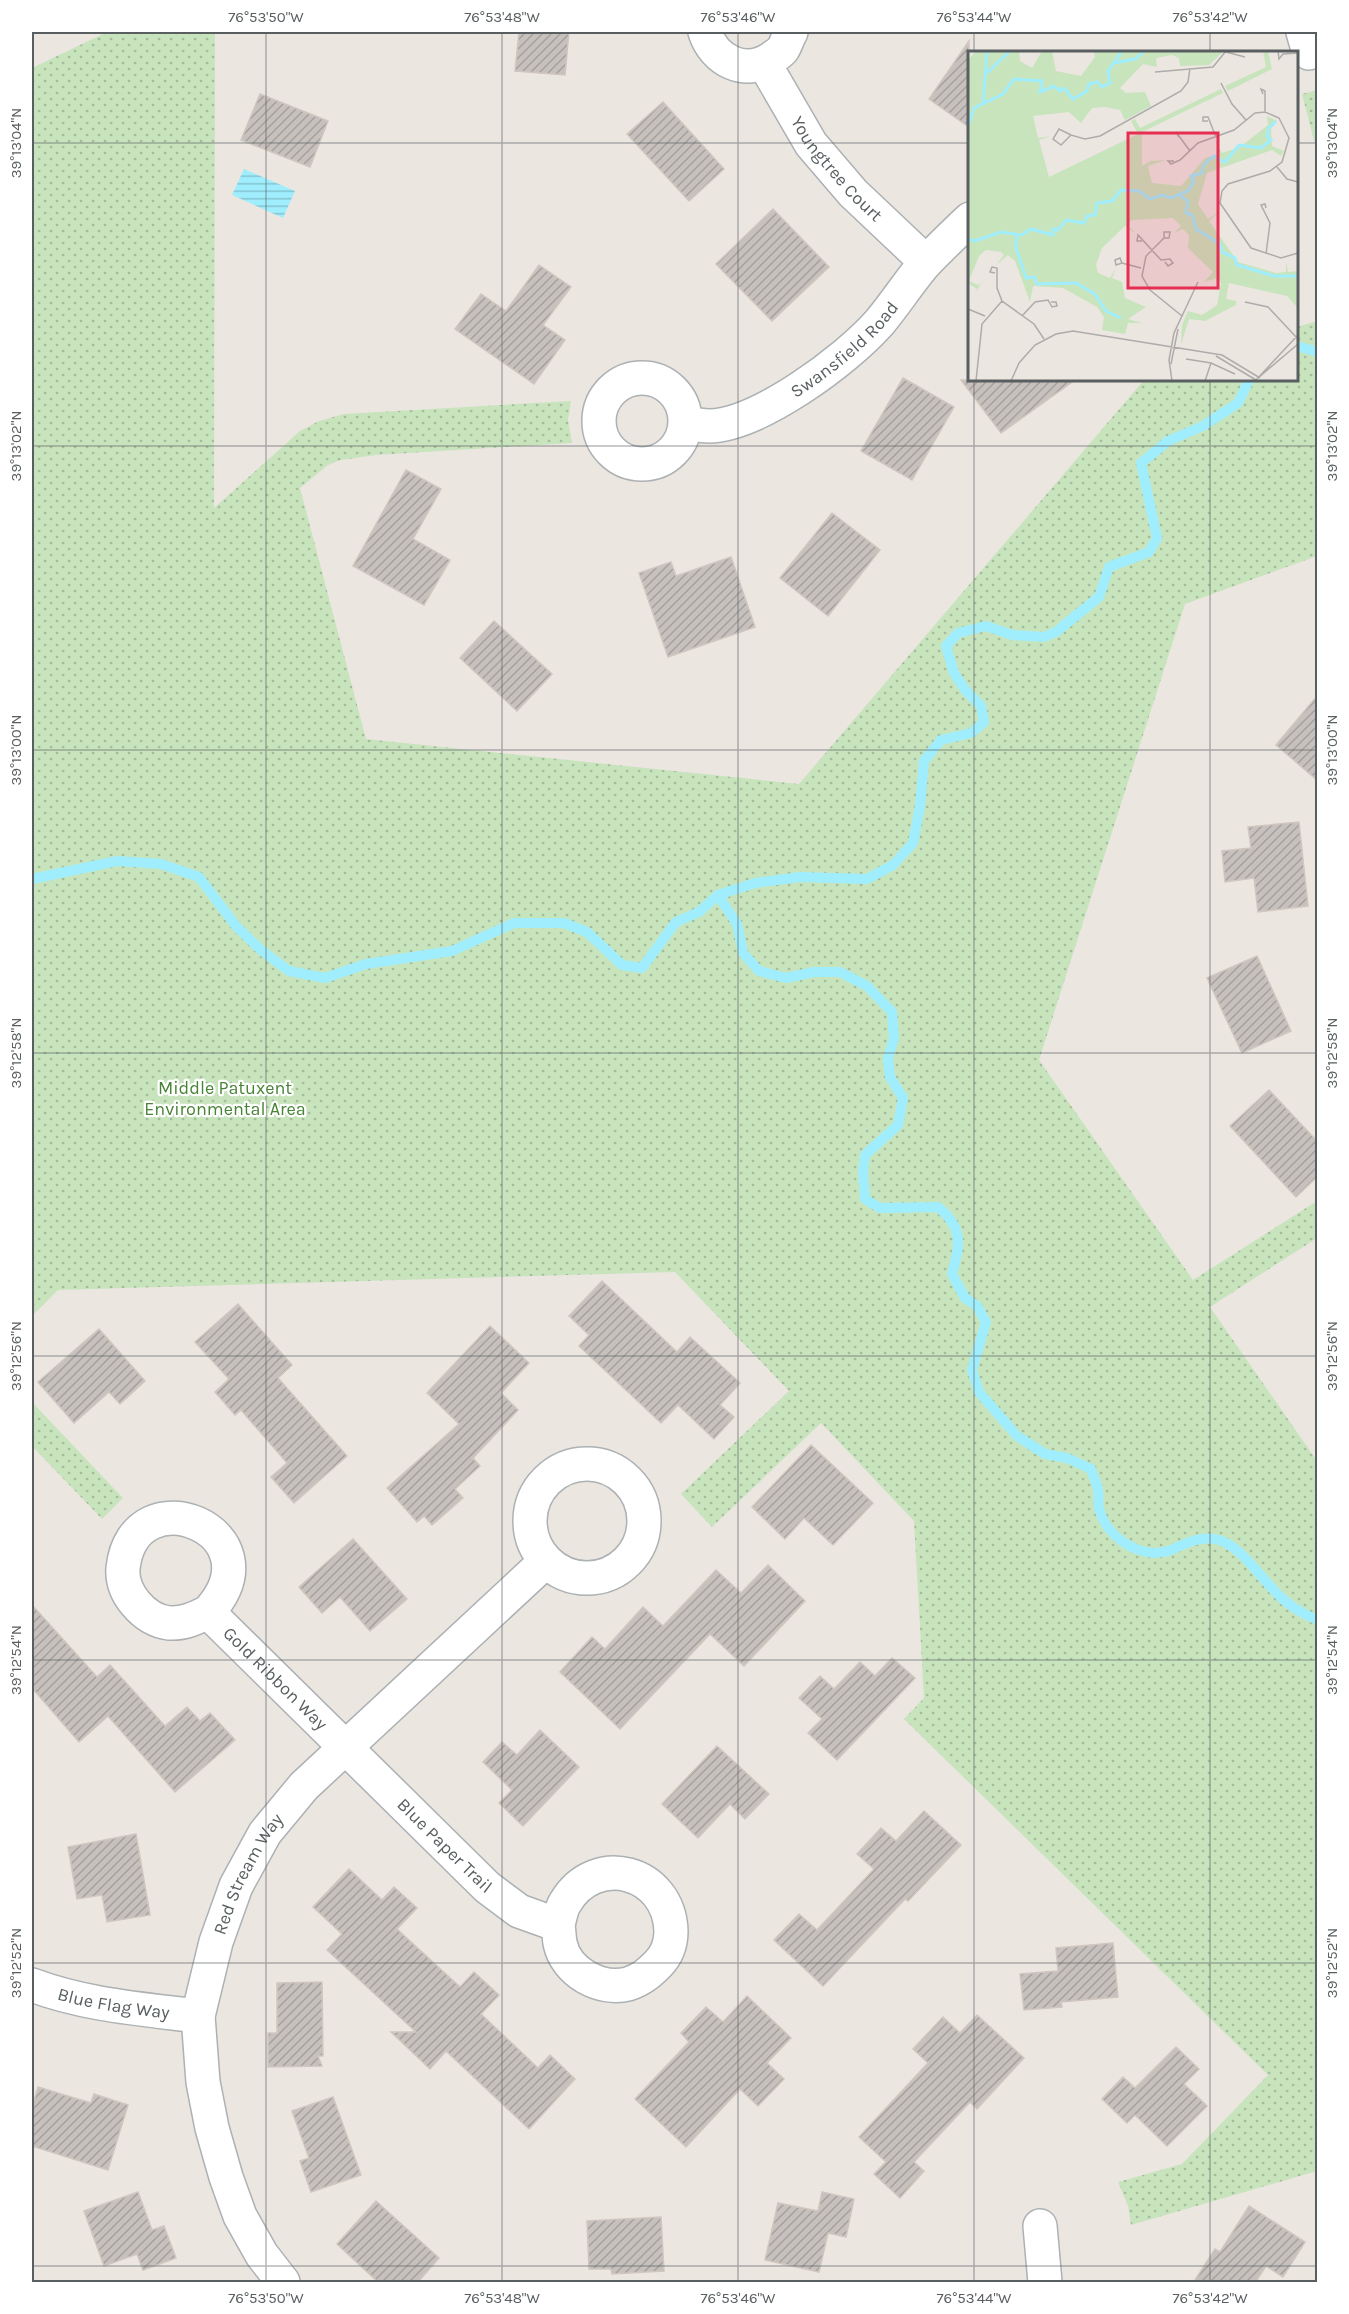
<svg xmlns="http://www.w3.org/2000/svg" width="1349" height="2314" font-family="Karla,sans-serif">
<defs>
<pattern id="park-dots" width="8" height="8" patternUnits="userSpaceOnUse" patternTransform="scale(1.5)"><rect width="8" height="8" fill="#c8e4bd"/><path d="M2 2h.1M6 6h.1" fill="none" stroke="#a5bc9d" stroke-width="1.8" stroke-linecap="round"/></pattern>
<pattern id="water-rules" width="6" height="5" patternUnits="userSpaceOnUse" patternTransform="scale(1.5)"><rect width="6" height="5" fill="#a0eefd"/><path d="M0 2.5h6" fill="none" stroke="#85c4d0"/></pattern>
<pattern id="building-hatch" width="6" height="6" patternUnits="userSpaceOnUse" patternTransform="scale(1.5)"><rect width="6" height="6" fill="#c7c1be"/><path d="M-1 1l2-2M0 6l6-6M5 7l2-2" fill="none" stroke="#a5a09e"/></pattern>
</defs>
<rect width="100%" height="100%" fill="#ece6e1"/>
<g fill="url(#park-dots)">
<polygon points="107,32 215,32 214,508 300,431 319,421 344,414 571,401 568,420 572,443 376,455 341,460 328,465 300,488 366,739 799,784 1144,380 1296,380 1297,327 1317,321 1317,556 1185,604 1039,1060 1193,1280 1317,1201 1317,1238 1210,1307 1317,1461 1317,2171 1131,2225 1128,2206 1118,2182 1182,2164 1268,2075 904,1719 924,1698 914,1521 821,1423 712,1527 681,1494 789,1391 675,1272 58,1290 32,1316 32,68"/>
<polygon points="1317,90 1318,90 1317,152 1302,94"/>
<polygon points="32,1402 123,1498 102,1519 32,1446"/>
</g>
<polygon fill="url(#water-rules)" points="244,169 295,191 283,218 232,195"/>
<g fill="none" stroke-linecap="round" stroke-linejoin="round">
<g stroke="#a0eefd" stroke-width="10">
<polyline points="1296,346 1318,352"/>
<polyline points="32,879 117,861 161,864 199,877 236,926 261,950 289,971 325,978 366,964 452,951 514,923 564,923 587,932 622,965 642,968 676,922 699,912 718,895 755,883 800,877 867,879 893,865 913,843 920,806 924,761 941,740 971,733 984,722 981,706 966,691 954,673 946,646 958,633 986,626 1012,635 1044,637 1056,632 1099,597 1109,567 1149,552 1157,538 1141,463 1168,441 1203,426 1238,403 1249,380"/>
<path d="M718,895L737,924L743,953L759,971L786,978L814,972H840L867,986L892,1012L894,1038L888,1058L890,1077L903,1098L898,1125L865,1155L863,1171L865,1199L880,1208L938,1207C964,1228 960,1245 952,1274L965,1298L977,1306L986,1322L972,1370L979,1392L1017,1436L1045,1454L1067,1458L1091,1469C1093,1476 1097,1483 1098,1490C1099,1496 1098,1503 1099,1509C1107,1538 1142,1561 1171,1550C1186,1543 1202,1535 1219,1540C1239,1546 1256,1571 1270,1586C1283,1601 1299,1613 1318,1620"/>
</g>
</g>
<g fill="url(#building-hatch)" stroke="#d0c6bf" stroke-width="1.5">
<polygon points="519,32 569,32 565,75 515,71"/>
<polygon points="969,41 969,127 929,99"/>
<polygon points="260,94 328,121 310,167 241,140"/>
<polygon points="663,102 724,169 689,201 627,134"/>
<polygon points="773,209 829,267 772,321 716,264"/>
<polygon points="539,265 571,287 543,325 565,340 534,384 455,329 481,294 506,311"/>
<polygon points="903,378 954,407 912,480 861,451"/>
<polygon points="961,380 1075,380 1001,433"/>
<polygon points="406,470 441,489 413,539 450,560 424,605 353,566"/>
<polygon points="832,513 880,550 828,616 780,578"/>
<polygon points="731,557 755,627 668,657 639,573 671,562 676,576"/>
<polygon points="494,621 552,674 517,711 460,658"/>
<polygon points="1317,696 1317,780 1276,745"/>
<polygon points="1299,822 1308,906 1258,912 1254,878 1225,882 1222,851 1251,848 1248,827"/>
<polygon points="1257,956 1291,1031 1242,1053 1207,978"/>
<polygon points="1269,1090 1317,1141 1317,1177 1296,1197 1230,1126"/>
<polygon points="602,1281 677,1352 690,1337 740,1383 720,1405 734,1417 714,1439 678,1405 661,1423 579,1346 589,1335 569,1316"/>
<polygon points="238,1304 292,1365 278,1378 347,1456 294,1503 271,1477 287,1463 241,1410 235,1415 215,1392 229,1379 195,1342"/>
<polygon points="490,1326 529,1363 501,1393 518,1410 473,1458 480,1466 455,1489 463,1498 432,1525 424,1516 417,1522 387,1488 459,1424 427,1393"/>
<polygon points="99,1329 145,1381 120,1404 109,1392 74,1423 38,1382"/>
<polygon points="811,1445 873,1503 833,1545 804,1518 785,1539 752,1507"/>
<polygon points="353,1539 407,1599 370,1631 340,1597 322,1613 299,1587"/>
<polygon points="768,1565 805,1601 744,1666 710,1634 620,1729 560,1672 592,1637 605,1649 643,1607 663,1626 716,1570 741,1593"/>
<polygon points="32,1605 97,1677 110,1665 165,1726 187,1707 200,1721 210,1713 235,1740 175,1792 108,1716 79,1742 32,1688"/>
<polygon points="892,1658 915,1678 837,1760 808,1733 822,1719 799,1698 820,1676 834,1689 860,1662 875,1676"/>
<polygon points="540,1730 579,1767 523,1826 499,1803 512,1790 483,1762 502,1742 517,1755"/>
<polygon points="717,1746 769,1794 745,1819 730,1804 698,1838 662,1804"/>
<polygon points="924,1811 961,1845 908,1901 905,1899 823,1986 774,1940 799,1914 817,1930 874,1869 857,1854 881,1828 896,1841"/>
<polygon points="136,1834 150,1915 107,1922 102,1895 77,1899 68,1847"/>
<polygon points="349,1869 382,1900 394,1887 417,1908 397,1929 460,1987 474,1972 499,1995 481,2014 538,2068 550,2055 575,2079 529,2129 446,2051 430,2069 391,2032 416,2032 327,1950 342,1934 313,1907"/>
<polygon points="1113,1943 1118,1997 1061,2002 1062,2007 1024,2010 1020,1974 1058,1971 1056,1948"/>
<polygon points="322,1982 323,2056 318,2056 322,2066 268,2067 268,2033 277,2033 277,1983"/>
<polygon points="747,1996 791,2038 767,2063 784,2079 758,2106 740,2089 686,2147 635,2099 689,2042 681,2033 706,2007 723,2022"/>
<polygon points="977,2015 1024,2058 977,2109 970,2102 914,2162 924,2171 900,2198 874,2174 886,2162 859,2137 928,2063 913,2049 943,2017 960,2033"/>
<polygon points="1176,2047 1199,2069 1184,2084 1207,2106 1167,2146 1135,2115 1127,2123 1102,2099 1123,2077 1135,2088"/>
<polygon points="38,2087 91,2103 94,2094 128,2105 108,2170 32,2146 32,2107"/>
<polygon points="333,2097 361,2175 311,2192 300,2161 309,2158 292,2111"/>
<polygon points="138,2192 152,2230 164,2226 176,2258 143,2270 137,2254 104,2266 84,2211"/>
<polygon points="822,2192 854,2199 846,2237 828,2233 819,2272 765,2260 778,2203 818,2211"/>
<polygon points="376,2201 439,2258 417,2283 379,2283 337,2244"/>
<polygon points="1249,2206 1305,2242 1283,2277 1266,2266 1255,2283 1193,2283 1215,2249 1220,2252"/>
<polygon points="661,2217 664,2271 612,2274 611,2269 589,2269 587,2221"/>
</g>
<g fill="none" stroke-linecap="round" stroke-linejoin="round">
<defs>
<g id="street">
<path d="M705,32C714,60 745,77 772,58C776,55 780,53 783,49C786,44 788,37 791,32"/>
<polyline points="1303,32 1309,53"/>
<path id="s1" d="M764,63L811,144L853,193L926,262"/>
<circle cx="642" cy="421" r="43"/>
<path id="s2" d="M686,423C693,424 701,426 709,426C759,425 846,360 879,323C896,303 910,280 927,261C941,247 955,233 970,219"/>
<circle cx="587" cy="1521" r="57"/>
<path id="s3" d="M208,1612C196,1618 184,1624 169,1623C144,1620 121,1593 123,1568C134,1471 282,1532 208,1612L487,1887L519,1911L558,1925C560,1918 561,1909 565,1903C595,1851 669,1871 671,1931C671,1944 667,1955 658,1964C649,1973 641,1980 628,1984C600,1991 566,1972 560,1943C559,1937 559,1931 558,1925"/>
<path id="s4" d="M32,1985C85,2005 142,2009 198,2016"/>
<polyline points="1040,2226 1045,2282"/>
<path id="s5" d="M283,2282L262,2255L240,2216L226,2177L212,2128L203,2082L198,2016L216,1942L236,1886L265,1833L304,1786L546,1561"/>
</g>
</defs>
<use href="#street" stroke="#acb1b3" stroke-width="36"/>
<use href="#street" stroke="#fff" stroke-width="33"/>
</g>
<path fill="none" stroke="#595f61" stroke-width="1.5" stroke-opacity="0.45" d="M266,32V2282M502,32V2282M738,32V2282M974,32V52M1210,32V52M32,143H970M1296,143H1318M974,380V2282M1210,380V2282M32,446H1318M32,750H1318M32,1053H1318M32,1356H1318M32,1660H1318M32,1963H1318M32,2266H1318"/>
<g text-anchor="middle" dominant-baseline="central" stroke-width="4.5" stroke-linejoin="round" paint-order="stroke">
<g font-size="18" fill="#595f61" stroke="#fff">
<text stroke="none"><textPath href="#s1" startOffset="129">Youngtree Court</textPath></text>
<text stroke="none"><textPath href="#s2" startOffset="182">Swansfield Road</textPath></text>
<text stroke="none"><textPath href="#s3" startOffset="424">Gold Ribbon Way</textPath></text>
<text stroke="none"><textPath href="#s3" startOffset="662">Blue Paper Trail</textPath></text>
<text stroke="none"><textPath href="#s5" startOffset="436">Red Stream Way</textPath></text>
<text stroke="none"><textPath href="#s4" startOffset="84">Blue Flag Way</textPath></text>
</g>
<g font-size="18" fill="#488436" stroke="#fff">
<text x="225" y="1088">Middle Patuxent<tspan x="225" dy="21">Environmental Area</tspan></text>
</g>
</g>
<g transform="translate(968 51)">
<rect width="330" height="330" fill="#ece6e1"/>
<path d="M8,0H51L52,10L64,17L74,0H84L88,20L113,25L127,6L126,0H256L241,14L212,15L211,7L204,4L188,7L189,16L175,13L152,37L158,42L177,41L183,55L157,69L152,59L137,56L124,57L113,72L101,61L65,65L70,87L83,85L71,89L81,126L170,83L163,70L167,68L172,77L253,38L255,42L174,81V115L183,110L198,109L180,115L184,132L213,135L237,107L251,103L247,88L254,102L272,96L300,74L299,65L309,70L303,78L304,95L316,100L313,105L304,99L239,122L230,153L240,168L252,160L241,170L270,211L308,222L318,221V210L320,221L330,220V257L319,245L261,232L258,248L268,250V254L237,270L221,268L213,294L214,274L220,260L234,264L249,254L253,232L249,227L236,231L245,221L220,197L221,184L215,178L206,182L213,175L205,167L164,169L159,173L168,183L157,175L134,197L128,214L130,222L142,227L148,217L144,227L154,231L157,247L178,256L160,268L174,272H160L157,283L134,279L136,266L129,256L95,237L65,235L62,251L47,210L40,204L28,214L36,204L33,201L18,199L11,205L1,230L10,234L24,225L13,232L3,250L9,238L0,232V9ZM295,0H300L304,18L260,40L257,35L298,16Z" fill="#c8e4bd"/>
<path fill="none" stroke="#a0eefd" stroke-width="3" d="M146,12L167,8L176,0M19,22L42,0M15,54L19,0M0,75L6,57L35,43L46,28L74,30L72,41L86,35L92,40L96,37L105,48L119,40L121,33L129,31L134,36L142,32L140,20L154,0M209,143L220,150L218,162L224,164L228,178L252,193L254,201L267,207L269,214L306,225H330M49,184L48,197L58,227L66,226L69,233L108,232L127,243L138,260L153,267M0,188L7,190L33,181L54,184L63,178L85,184V178L90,179L98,169L116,172L119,165L127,164L129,152L144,150L153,139L171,140L182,148L194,144L203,147L220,140L226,130L223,125L234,122L236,113L246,105L257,111L271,94L293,97L303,89L299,85L301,77L308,70"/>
<path fill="none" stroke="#adacaa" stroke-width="1.5" d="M310,0L311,8L315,3L330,2M258,1L277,6M187,21L245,16L258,0M253,32L264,53L278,69M295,43L293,38L297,40V61M240,70H235V66H240L248,86M103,84L91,78L85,88L93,94L103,84L117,88L132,85L213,40L220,31L222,17M211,86L208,81L222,100M206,110H200L203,113L212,109L230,92L266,79L287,62L297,61L311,67L321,87L314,111L302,120L260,133L254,140L252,152L283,197L313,207L330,202M309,116L319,128L330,131M298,157L297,153L293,154L302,172L298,203M196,187V181H202L201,187H196L178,205L174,225L182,239L214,265M174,190H169L170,184L193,209L202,208L205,212L200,215L197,211M154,212L148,214L147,209L152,207L154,212L173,217M27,222L22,221L24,216L29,217V237L34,250L66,273L76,288M277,251L300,256L330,288M0,258L17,265M54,265L67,251L80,249L84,256L89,255L88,251H83M248,305L288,329M218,308L243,312L267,323M203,313L210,278M290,327L330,293M8,330L14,273L34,250M43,330L51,312L67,294L88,283L105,280L254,304L292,327M204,330L201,309L206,282L230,231M237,330L243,312M287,330L330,284"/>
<path fill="#e52e52" fill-opacity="0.15" stroke="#e52e52" stroke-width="3" d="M160,82H250V237H160Z"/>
<rect width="330" height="330" fill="none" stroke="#595f61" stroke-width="3"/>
</g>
<rect width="1349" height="2314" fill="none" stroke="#ffffff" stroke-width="66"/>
<rect x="33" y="33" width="1283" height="2248" fill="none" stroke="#595f61" stroke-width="2"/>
<g font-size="15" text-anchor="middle" fill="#595f61">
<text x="266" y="22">76°53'50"W</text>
<text x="502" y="22">76°53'48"W</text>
<text x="738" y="22">76°53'46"W</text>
<text x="974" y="22">76°53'44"W</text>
<text x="1210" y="22">76°53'42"W</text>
<text transform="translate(16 143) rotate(-90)" y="5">39°13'04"N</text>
<text transform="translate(1332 143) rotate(-90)" y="5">39°13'04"N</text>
<text transform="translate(16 446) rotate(-90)" y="5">39°13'02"N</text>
<text transform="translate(1332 446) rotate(-90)" y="5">39°13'02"N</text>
<text transform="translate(16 750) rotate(-90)" y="5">39°13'00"N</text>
<text transform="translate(1332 750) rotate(-90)" y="5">39°13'00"N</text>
<text transform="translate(16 1053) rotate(-90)" y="5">39°12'58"N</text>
<text transform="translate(1332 1053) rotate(-90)" y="5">39°12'58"N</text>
<text transform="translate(16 1356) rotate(-90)" y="5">39°12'56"N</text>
<text transform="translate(1332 1356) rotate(-90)" y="5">39°12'56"N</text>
<text transform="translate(16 1660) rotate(-90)" y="5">39°12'54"N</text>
<text transform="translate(1332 1660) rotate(-90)" y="5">39°12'54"N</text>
<text transform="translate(16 1963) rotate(-90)" y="5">39°12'52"N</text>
<text transform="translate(1332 1963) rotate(-90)" y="5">39°12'52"N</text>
<text x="266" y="2303">76°53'50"W</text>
<text x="502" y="2303">76°53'48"W</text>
<text x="738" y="2303">76°53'46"W</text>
<text x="974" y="2303">76°53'44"W</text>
<text x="1210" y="2303">76°53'42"W</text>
</g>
</svg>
